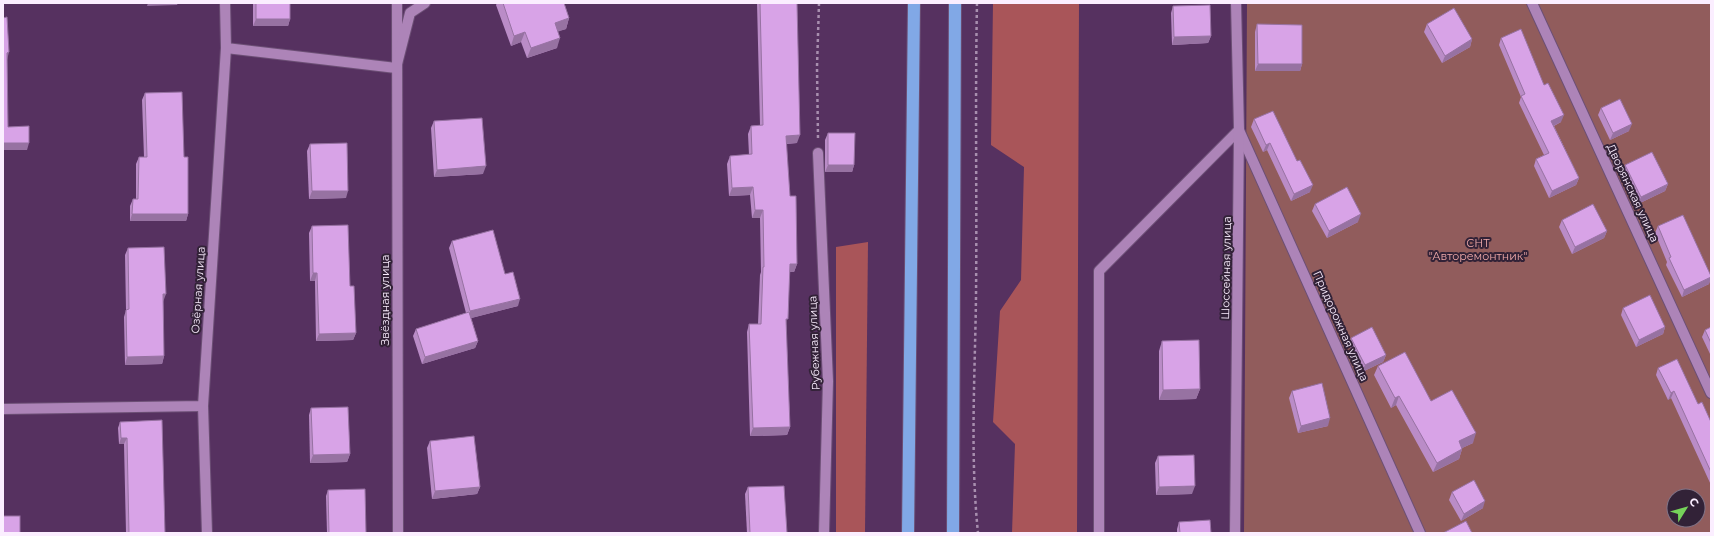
<svg xmlns="http://www.w3.org/2000/svg" width="1714" height="536" font-family="Montserrat,sans-serif">
<rect width="100%" height="100%" fill="#563160"/>
<path fill="#915c5c" fill-rule="evenodd" d="M1247,3H1711V533H1244ZM1674,496H1698V520H1674Z"/>
<g fill="#a95559">
<polygon points="993,3 1079,3 1077,533 1012,533 1015,444 993,422 1000,311 1021,280 1024,167 991,145"/>
<polygon points="868,242 865,533 836,533 836,247"/>
</g>
<g fill="none" stroke-linecap="round" stroke-linejoin="round">
<defs>
<polyline id="lane" points="203,406 207,533"/>
<g id="street">
<polyline points="397,3 398,533"/>
<polyline points="1532,3 1711,393"/>
<polyline points="226,48 396,68 410,13 425,3"/>
<polyline points="818,153 828,381 824,533"/>
<polyline points="3,409 203,406 226,48 225,3"/>
<polyline points="1099,533 1099,271 1239,130 1420,533"/>
<polyline points="1235,533 1239,130 1236,3"/>
</g>
<g id="highway">
<polyline points="908,533 914,3"/>
<polyline points="953,533 955,3"/>
</g>
</defs>
<use href="#lane" stroke="#6c4f75" stroke-width="12"/>
<use href="#street" stroke="#6c4f75" stroke-width="12"/>
<use href="#highway" stroke="#6c4f75" stroke-width="14"/>
<g stroke="#a88faf" stroke-width="2.5" stroke-dasharray="3 3" stroke-linecap="butt">
<path d="M977,3C975,101 977,199 976,297C975,375 970,455 978,533"/>
<polyline points="818,138 817,67 819,3"/>
</g>
<use href="#lane" stroke="#ad84b8" stroke-width="10"/>
<use href="#street" stroke="#ad84b8" stroke-width="10"/>
<use href="#highway" stroke="#81a8e6" stroke-width="12"/>
</g>
<g fill="#ba8cc7">
<polygon points="253,3 290,3 290,19 288,26 253,26"/>
<polygon points="497,3 564,3 569,18 566,29 558,31 557,48 527,58 521,42 511,46 496,5"/>
<polygon points="757,3 797,3 797,143 786,144 790,196 797,264 794,272 790,272 786,324 790,427 787,435 750,436 747,332 749,324 758,324 760,275 761,272 760,218 752,218 750,195 729,196 727,164 730,156 749,155 748,134 751,126 760,125"/>
<polygon points="1173,6 1211,36 1208,43 1172,45 1171,13"/>
<polygon points="1257,24 1302,64 1300,71 1255,71 1255,32"/>
<polygon points="1427,24 1472,39 1470,47 1442,63 1424,32"/>
<polygon points="1501,38 1544,85 1561,122 1554,126 1579,178 1576,185 1549,198 1534,166 1536,159 1544,155 1519,103 1521,97 1499,45"/>
<polygon points="145,93 184,157 188,214 186,221 130,221 130,206 133,199 136,199 136,164 139,157 144,157 142,100"/>
<polygon points="1601,108 1629,131 1610,140 1598,115"/>
<polygon points="1254,119 1310,192 1291,201 1267,150 1263,152 1251,127"/>
<polygon points="434,121 483,174 434,177 431,128"/>
<polygon points="828,133 854,165 852,172 825,172 825,140"/>
<polygon points="310,144 346,198 309,199 307,151"/>
<polygon points="1625,165 1668,184 1665,191 1638,204 1623,172"/>
<polygon points="1315,204 1358,222 1327,238 1312,211"/>
<polygon points="1562,220 1607,231 1604,238 1572,254 1559,227"/>
<polygon points="312,226 350,286 356,333 353,340 316,341 315,281 310,281 309,233"/>
<polygon points="1658,226 1711,276 1709,284 1682,297 1666,265 1667,262 1655,233"/>
<polygon points="452,241 505,274 518,306 471,318 478,341 475,348 422,364 413,336 416,329 466,313 449,248"/>
<polygon points="128,248 163,302 164,356 162,364 125,365 124,317 126,310 125,255"/>
<polygon points="1623,308 1665,327 1663,334 1636,347 1621,315"/>
<polygon points="1711,327 1711,356 1702,337 1705,330"/>
<polygon points="1351,338 1386,355 1383,362 1362,372 1349,345"/>
<polygon points="1162,341 1200,389 1196,399 1159,400 1159,351"/>
<polygon points="1378,366 1431,401 1473,443 1462,448 1462,449 1459,459 1433,472 1396,405 1391,408 1374,375"/>
<polygon points="1658,368 1698,404 1711,422 1711,485 1671,398 1668,400 1656,375"/>
<polygon points="1292,391 1328,426 1298,433 1289,398"/>
<polygon points="311,408 350,454 347,462 310,463 309,415"/>
<polygon points="120,422 165,533 126,533 124,444 119,444 118,428"/>
<polygon points="430,441 480,487 477,494 432,499 427,448"/>
<polygon points="1158,456 1192,494 1156,495 1155,463"/>
<polygon points="748,487 787,533 747,533 745,494"/>
<polygon points="328,490 366,533 327,533 326,496"/>
<polygon points="1452,492 1483,508 1461,521 1449,500"/>
<polygon points="1179,522 1211,533 1177,533 1177,529"/>
</g>
<g fill="#9772a2">
<polygon points="148,3 178,3 177,5 147,6"/>
<polygon points="569,18 566,29 551,34 555,23"/>
<polygon points="256,19 290,19 288,26 253,26"/>
<polygon points="525,32 521,42 511,46 514,36"/>
<polygon points="1211,36 1208,43 1172,45 1174,37"/>
<polygon points="560,38 557,48 527,58 531,48"/>
<polygon points="1472,39 1470,47 1442,63 1445,56"/>
<polygon points="9,52 7,60 7,53"/>
<polygon points="1258,64 1302,64 1300,71 1255,71"/>
<polygon points="1564,115 1561,122 1549,128 1551,121"/>
<polygon points="1632,124 1629,131 1610,140 1613,133"/>
<polygon points="800,135 797,143 783,144 786,136"/>
<polygon points="3,143 29,143 27,150 3,150"/>
<polygon points="1270,143 1267,150 1263,152 1266,145"/>
<polygon points="828,165 854,165 852,172 825,172"/>
<polygon points="486,166 483,174 434,177 437,170"/>
<polygon points="1579,178 1576,185 1549,198 1552,191"/>
<polygon points="1668,184 1665,191 1638,204 1641,197"/>
<polygon points="1313,185 1310,192 1291,201 1294,194"/>
<polygon points="753,187 750,195 729,196 732,188"/>
<polygon points="312,191 348,191 346,198 309,199"/>
<polygon points="755,210 763,210 760,218 752,218"/>
<polygon points="132,214 188,214 186,221 130,221"/>
<polygon points="1361,214 1358,222 1327,238 1329,231"/>
<polygon points="1607,231 1604,238 1572,254 1575,247"/>
<polygon points="790,264 797,264 794,272 787,272"/>
<polygon points="313,273 317,273 315,281 310,281"/>
<polygon points="1711,277 1709,284 1682,297 1684,290"/>
<polygon points="163,294 166,294 163,302"/>
<polygon points="520,299 518,306 468,319 470,311"/>
<polygon points="1665,327 1663,334 1636,347 1639,340"/>
<polygon points="356,333 353,340 316,341 319,334"/>
<polygon points="478,341 475,348 422,364 425,357"/>
<polygon points="1386,355 1383,362 1362,372 1365,365"/>
<polygon points="164,356 162,364 125,365 127,357"/>
<polygon points="1200,389 1196,399 1159,400 1163,390"/>
<polygon points="1674,391 1671,398 1668,400 1671,393"/>
<polygon points="1399,396 1396,405 1391,408 1395,398"/>
<polygon points="1330,418 1328,426 1298,433 1301,426"/>
<polygon points="790,427 787,435 750,436 753,428"/>
<polygon points="1476,433 1473,443 1456,451 1459,441"/>
<polygon points="121,438 127,438 124,444 119,444"/>
<polygon points="1462,449 1459,459 1433,472 1437,463"/>
<polygon points="350,454 347,462 310,463 313,455"/>
<polygon points="1195,486 1192,494 1156,495 1159,487"/>
<polygon points="480,487 477,494 432,499 435,491"/>
<polygon points="1485,501 1483,508 1461,521 1464,514"/>
</g>
<g fill="#d8a3e7" stroke="#9772a2">
<rect x="256" y="3" width="34" height="16"/>
<polygon points="503,3 564,3 569,18 555,23 560,38 531,48 525,32 514,36"/>
<polygon points="760,3 797,3 800,135 786,136 790,196 796,196 797,264 790,264 788,319 786,319 790,427 753,428 749,324 761,324 763,267 764,267 763,210 755,210 753,187 732,188 730,156 752,154 751,126 763,125"/>
<polygon points="1210,5 1211,36 1174,37 1173,6"/>
<polygon points="1454,8 1472,39 1445,56 1427,24"/>
<polygon points="7,17 9,52 7,53 8,127 29,126 29,143 3,143 3,18"/>
<polygon points="1257,24 1302,25 1302,64 1258,64"/>
<polygon points="1521,29 1544,85 1548,83 1564,115 1551,121 1579,178 1552,191 1536,159 1549,153 1521,96 1525,94 1501,38"/>
<polygon points="182,92 184,157 188,157 188,214 132,214 133,199 138,199 139,157 147,157 145,93"/>
<polygon points="1620,99 1632,124 1613,133 1601,108"/>
<polygon points="1273,111 1297,161 1300,160 1313,185 1294,194 1270,143 1266,145 1254,119"/>
<polygon points="482,118 486,166 437,170 434,121"/>
<polygon points="828,133 855,133 854,165 828,165"/>
<polygon points="347,143 348,191 312,191 310,144"/>
<polygon points="1652,152 1668,184 1641,197 1625,165"/>
<polygon points="1347,187 1361,214 1329,231 1315,204"/>
<polygon points="1593,204 1607,231 1575,247 1562,220"/>
<polygon points="1683,215 1711,276 1711,277 1684,290 1669,258 1671,257 1658,226"/>
<polygon points="348,225 350,286 354,286 356,333 319,334 317,273 313,273 312,226"/>
<polygon points="493,230 505,274 513,272 520,299 470,311 452,241"/>
<polygon points="164,247 166,294 163,294 164,356 127,357 126,310 129,309 128,248"/>
<polygon points="1650,295 1665,327 1639,340 1623,308"/>
<polygon points="469,312 478,341 425,357 416,329"/>
<polygon points="1372,327 1386,355 1365,365 1351,338"/>
<polygon points="1711,327 1711,343 1705,330"/>
<polygon points="1199,340 1200,389 1163,390 1162,341"/>
<polygon points="1405,352 1431,401 1452,390 1476,433 1459,441 1462,449 1437,463 1399,396 1395,398 1378,366"/>
<polygon points="1677,359 1698,404 1702,402 1711,422 1711,472 1674,391 1671,393 1658,368"/>
<polygon points="1322,383 1330,418 1301,426 1292,391"/>
<polygon points="348,407 350,454 313,455 311,408"/>
<polygon points="162,420 165,533 129,533 127,438 121,438 120,422"/>
<polygon points="474,436 480,487 435,491 430,441"/>
<polygon points="1194,455 1195,486 1159,487 1158,456"/>
<polygon points="1474,480 1485,501 1464,514 1452,492"/>
<polygon points="784,486 787,533 750,533 748,487"/>
<polygon points="365,489 366,533 329,533 328,490"/>
<rect x="3" y="516" width="17" height="17"/>
<polygon points="1210,520 1211,533 1180,533 1179,522"/>
<polygon points="1466,521 1472,533 1443,533"/>
</g>
<g text-anchor="middle" dominant-baseline="central" stroke-width="4" stroke-linejoin="round" paint-order="stroke">
<g font-size="11" fill="#fbeeff" stroke="#322237">
<text transform="translate(1633 193) rotate(65)">Дворянская улица</text>
<text transform="translate(1226 268) rotate(-89)">Шоссейная улица</text>
<text transform="translate(198 290) rotate(-86)">Озёрная улица</text>
<text transform="translate(385 300) rotate(-90)">Звёздная улица</text>
<text transform="translate(1341 326) rotate(66)">Придорожная улица</text>
<text transform="translate(814 343) rotate(-92)">Рубежная улица</text>
</g>
<g font-size="11" fill="#f1aaaa" stroke="#322237">
<text x="1478" y="243">СНТ<tspan x="1478" dy="13">"Авторемонтник"</tspan></text>
</g>
</g>
<rect width="1714" height="536" fill="none" stroke="#fbeeff" stroke-width="8"/>
<g transform="translate(1686 508) rotate(53)"><circle r="19" fill="#322237" stroke="#827487"/>
<path d="M0-3L7 15L0 10L-7 15Z" fill="#76d25a"/>
<text y="-6" font-size="11" font-weight="bold" text-anchor="middle" fill="#fbeeff">С</text>
</g>
</svg>
